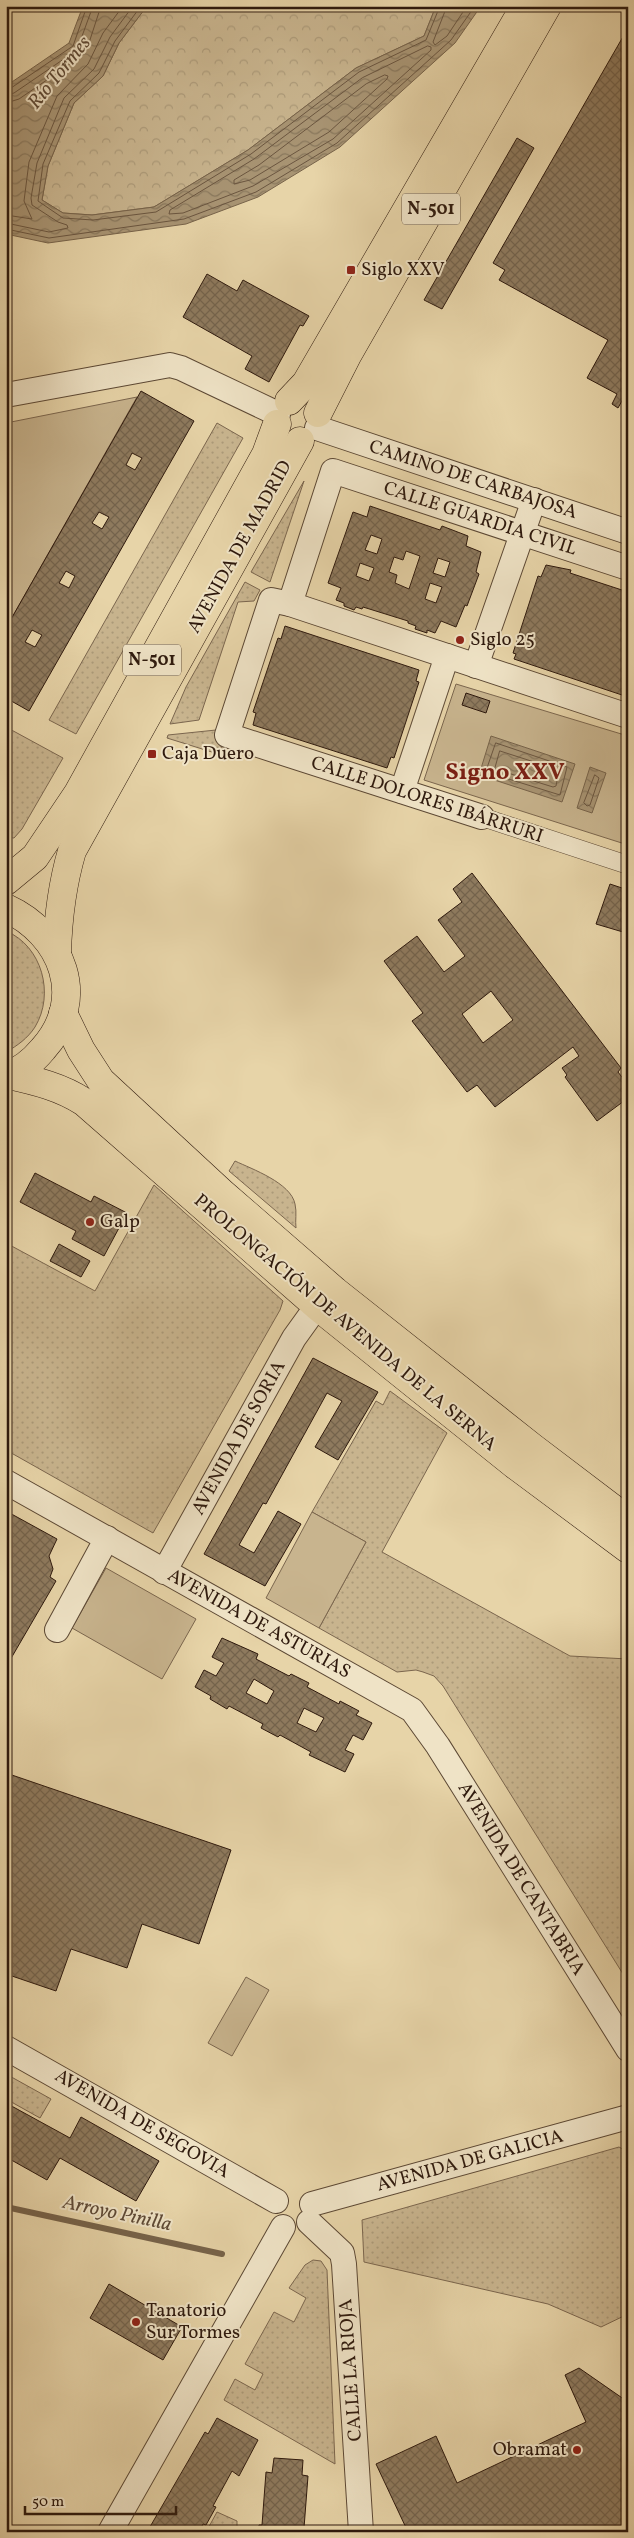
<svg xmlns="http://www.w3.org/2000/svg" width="634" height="2538" font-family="Vollkorn,serif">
<defs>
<pattern id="grass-dots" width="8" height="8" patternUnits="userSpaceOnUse" patternTransform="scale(1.25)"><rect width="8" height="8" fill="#c8b48e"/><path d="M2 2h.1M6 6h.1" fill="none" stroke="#ac9a79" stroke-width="1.8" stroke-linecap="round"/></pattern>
<pattern id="forest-crowns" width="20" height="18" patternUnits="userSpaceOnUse" patternTransform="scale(1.25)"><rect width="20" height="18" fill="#c8b48e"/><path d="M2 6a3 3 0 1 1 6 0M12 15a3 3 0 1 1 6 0" fill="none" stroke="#ac9a79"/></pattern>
<pattern id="water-waves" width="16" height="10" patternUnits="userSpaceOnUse" patternTransform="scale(1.25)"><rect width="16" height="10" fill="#a89473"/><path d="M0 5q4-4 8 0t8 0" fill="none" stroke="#89785d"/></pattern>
<pattern id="building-cross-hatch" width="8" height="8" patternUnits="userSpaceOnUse" patternTransform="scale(1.25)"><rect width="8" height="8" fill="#8e7a5e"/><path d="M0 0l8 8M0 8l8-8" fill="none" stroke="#74634c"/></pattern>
</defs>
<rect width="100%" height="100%" fill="#e7d4a8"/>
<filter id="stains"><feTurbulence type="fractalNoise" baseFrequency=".004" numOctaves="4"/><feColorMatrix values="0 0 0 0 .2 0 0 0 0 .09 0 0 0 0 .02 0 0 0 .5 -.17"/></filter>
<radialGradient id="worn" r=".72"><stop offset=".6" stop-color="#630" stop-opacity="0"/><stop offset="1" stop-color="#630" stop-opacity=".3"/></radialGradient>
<g fill="url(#grass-dots)" stroke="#7b664e">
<polygon points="217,423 243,438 76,734 49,720"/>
<polygon points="304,481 270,582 251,572"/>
<polygon points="245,582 260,590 254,601 238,602 199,720 170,724 186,687"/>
<polygon points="6,727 63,758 22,829 14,838 6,837"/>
<path d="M216,730C217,743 222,749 231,758L167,738L168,735Z"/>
<path d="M6,931C42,946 55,994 35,1027C28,1038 17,1046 6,1052Z"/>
<path d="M235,1161C252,1169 291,1183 295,1204C297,1212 295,1221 296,1228L229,1171Z"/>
<polygon points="154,1185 283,1301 280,1310 153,1533 6,1450 6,1243 95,1291"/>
<polygon points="390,1391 447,1433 382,1552 570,1656 628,1659 628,1982 443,1686 434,1676 423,1672 416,1670 397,1672 319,1628 366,1542 312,1512 376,1401 383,1405"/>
<polygon points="6,2074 51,2099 40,2118 6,2099"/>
<polygon points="619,2147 628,2152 628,2314 601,2327 548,2304 364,2262 362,2220"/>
<polygon points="313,2260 321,2261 327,2270 335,2464 224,2400 235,2379 255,2390 263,2374 245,2364 274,2312 294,2322 306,2298 289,2288 305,2265"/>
<polygon points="217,2512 237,2521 237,2532 206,2532"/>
</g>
<polygon fill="url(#forest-crowns)" stroke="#7b664e" points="147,6 436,6 424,36 356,68 248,150 154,207 92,215 63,213 42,200 48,166 74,103 103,76 119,43"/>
<g fill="#c8b48e" stroke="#7b664e">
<polygon points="137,397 6,628 6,423"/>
<polygon points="456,684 628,736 628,845 424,780"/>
<polygon points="312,1512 366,1542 319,1628 266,1598"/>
<polygon points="106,1568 196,1619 162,1679 72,1628"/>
<polygon points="246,1977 269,1990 232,2056 208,2043"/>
</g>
<g fill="url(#water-waves)" stroke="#77634a">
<polygon points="83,6 147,6 119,43 103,76 74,103 48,166 42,200 63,213 92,215 154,207 248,150 356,68 424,36 436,6 481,6 455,43 340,147 258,197 186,224 48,243 6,234 6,86 69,43"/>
<polygon points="491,736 575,764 562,802 479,775"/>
<polygon points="590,767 606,773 592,813 577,808"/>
</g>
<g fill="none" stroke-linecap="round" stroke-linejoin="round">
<g stroke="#6b5640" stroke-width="1">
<polyline points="141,6 115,41 99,73 70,101 43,164 38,201 63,218 93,220 156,212 251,154 359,72 426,40 440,6"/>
<polyline points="447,6 433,42 435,45 447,36 467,6"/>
<polygon points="428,46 431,47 431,50 333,139 253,186 183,213 169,214 170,210 254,159 362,78"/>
<polygon points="385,75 388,76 387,79 329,132 250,180 234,184 234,180 259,165 366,84"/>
<polyline points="6,89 11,88 73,46 87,6"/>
<polyline points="6,95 14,93 77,50 93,6"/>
<polyline points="6,103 19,99 82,56 87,49 101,6"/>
<polyline points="6,215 32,219 24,201 29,162 57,96 88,64 103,33 123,6"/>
<polyline points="6,223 49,232 68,228 67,225 58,222 32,205 31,198 37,163 64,98 94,69 110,37 133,6"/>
<polyline points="6,229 49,238 184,219 256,192 337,143 451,40 475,6"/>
<polygon points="496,743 567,767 560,795 486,772"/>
<polygon points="500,751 559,770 556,786 553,787 495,769"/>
<polygon points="595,775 599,778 590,805 587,806 584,803"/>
</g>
<polyline stroke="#77634a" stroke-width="6" points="6,2207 222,2254"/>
</g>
<g fill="url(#building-cross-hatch)" stroke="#2e190d" fill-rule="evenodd">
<polygon points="628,28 628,390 618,408 612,404 617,394 587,378 608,340 499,280 505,270 493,263"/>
<polygon points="517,138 534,148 442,309 424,300"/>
<polygon points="207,274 237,291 243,280 309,316 303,326 300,325 269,382 245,369 252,356 183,317"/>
<path d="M141,391L194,421L29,711L6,698V628ZM132,453L142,458L135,470L126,465ZM99,512L109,517L102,529L92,523ZM66,571L75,576L69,588L59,583ZM32,630L42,635L35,647L25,642Z"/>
<path d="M370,506L440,530L442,526L468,536L466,546L481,552L476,572L479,574L467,606L465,605L456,627L441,621L435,633L427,630V633L415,629L416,626L408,623V621L363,607L362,609L356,607L354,610L344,606V603L336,600L341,588L328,583L353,512L367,517ZM371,535L382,539L377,554L365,550ZM406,551L420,556L409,589L395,583L397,575L389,572L394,557L403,560ZM438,558L450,562L445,577L433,573ZM360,563L374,568L369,581L356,576ZM430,583L442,587L436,603L425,599Z"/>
<polygon points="546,565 571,570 570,573 628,592 628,697 514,659 516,654 513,653 538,576 541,577"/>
<polygon points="285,626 419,670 416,681 419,682 394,758 391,757 387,768 253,725 256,713 253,712 278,638 281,639"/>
<polygon points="466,693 490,701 486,713 462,705"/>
<path d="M472,873L621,1068L618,1072L628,1085V1098L597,1121L565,1077L567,1075L562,1068L579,1056L573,1047L495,1107L477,1085L467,1092L412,1021L423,1013L384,961L417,936L444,972L465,956L438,920L462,902L453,889ZM491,991L513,1020L483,1043L462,1014Z"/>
<polygon points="610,884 628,890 628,917 623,932 596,924"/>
<polygon points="35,1173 91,1202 94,1196 127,1213 104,1256 72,1239 76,1231 20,1202"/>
<polygon points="59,1244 90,1261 81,1277 50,1261"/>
<polygon points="313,1358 378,1392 338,1460 315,1447 342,1401 327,1393 266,1504 263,1503 239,1545 254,1553 278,1511 301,1524 265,1586 204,1554"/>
<polygon points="6,1511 57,1539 49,1556 53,1569 50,1577 56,1581 6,1667"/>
<path d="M222,1638L258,1654L256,1659L289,1676L291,1674L309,1683L307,1687L339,1704L340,1701L359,1711L356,1715L372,1723L363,1740L353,1735L345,1750L354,1754L345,1772L309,1755L311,1752L280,1735L278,1737L261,1728L263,1724L229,1706L227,1709L210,1699L211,1696L195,1687L204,1670L216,1676L224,1663L212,1657ZM254,1679L274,1691L267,1704L246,1693ZM304,1708L324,1718L316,1732L297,1723Z"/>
<polygon points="6,1773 231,1850 199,1944 142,1924 127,1968 71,1949 56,1991 6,1974"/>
<polygon points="6,2103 70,2138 81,2117 159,2161 136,2201 60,2158 47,2180 6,2157"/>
<polygon points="109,2284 182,2327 163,2360 90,2318"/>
<polygon points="579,2368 628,2402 628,2532 408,2532 376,2464 436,2436 457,2483 586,2422 565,2375"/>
<polygon points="217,2418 258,2440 239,2476 232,2471 213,2506 216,2507 206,2525 203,2524 199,2532 147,2532 205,2432 208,2434"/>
<polygon points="274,2458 303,2460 302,2475 308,2476 304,2528 307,2529 307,2532 258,2532 259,2525 262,2525 266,2472 272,2473"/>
</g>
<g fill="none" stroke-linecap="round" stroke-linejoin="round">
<defs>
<polyline id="pedestrian" points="482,817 628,865"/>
<g id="minor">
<polyline points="6,395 170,365 181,368 278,414"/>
<polyline points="317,428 628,532"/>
<polyline points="290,604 628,716"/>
<polyline points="476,666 534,500"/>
<polyline points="402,791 447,656"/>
<polyline points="482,817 227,735 271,600 290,604 333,471 628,568"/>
<polyline points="6,1482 412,1710 438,1746 628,2049"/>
<polyline points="164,1572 294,1338 317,1306"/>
<polyline points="57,1630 107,1538"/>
<polyline points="6,2048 276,2201"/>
<polyline points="312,2204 628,2117"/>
<polyline points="309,2222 342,2253 344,2264 361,2532"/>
<polyline points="110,2532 283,2227"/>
</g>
<g id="primary">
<polyline points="63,1013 81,1050 101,1081 221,1192 335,1291 532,1447 628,1520"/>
<path d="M9,1075C36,1081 61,1087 84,1102L317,1306L515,1465L628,1549"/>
</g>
<g id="trunk">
<polyline points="289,401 306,383 525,6"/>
<polyline points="318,413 348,354 547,6"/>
<polyline points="6,881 35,857 78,793 266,454 277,424"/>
<path d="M6,908C63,934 88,999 43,1049C33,1061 21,1071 6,1076"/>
<path d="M57,953C58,918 62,885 72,851L300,441"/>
</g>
</defs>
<use href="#pedestrian" stroke="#5c4834" stroke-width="19"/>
<use href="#minor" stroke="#5c4834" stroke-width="26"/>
<use href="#primary" stroke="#2e190d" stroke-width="29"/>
<use href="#trunk" stroke="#2e190d" stroke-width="29"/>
<use href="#pedestrian" stroke="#efe3c6" stroke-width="18"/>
<use href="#minor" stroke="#efe3c6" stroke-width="24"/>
<use href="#primary" stroke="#e7d4a8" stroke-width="28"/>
<use href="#trunk" stroke="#e7d4a8" stroke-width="28"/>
</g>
<g fill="#8f2418" stroke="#efe3c6" stroke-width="2">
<rect x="346" y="265" width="10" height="10" rx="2.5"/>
<circle cx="460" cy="640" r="5"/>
<rect x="147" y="749" width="10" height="10" rx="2.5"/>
<circle cx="90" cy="1222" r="5"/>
<circle cx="136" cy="2322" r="5"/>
<circle cx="577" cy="2450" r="5"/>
</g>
<g text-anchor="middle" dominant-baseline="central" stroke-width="4" stroke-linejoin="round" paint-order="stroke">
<g fill="#efe3c6" stroke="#685644" stroke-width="1">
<rect x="402" y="193.5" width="58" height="31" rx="4"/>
<rect x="123" y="644.5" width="58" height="31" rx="4"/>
</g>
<g font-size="18" font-weight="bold" fill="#2e190d">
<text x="431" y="209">N-501</text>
<text x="152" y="660">N-501</text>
</g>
<g font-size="19" fill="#2e190d" stroke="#efe3c6" text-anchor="start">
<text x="361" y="270">Siglo XXV</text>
<text x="470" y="640">Siglo 25</text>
<text x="162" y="754">Caja Duero</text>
<text x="100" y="1222">Galp</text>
<text x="146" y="2311">Tanatorio<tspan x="146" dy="22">Sur Tormes</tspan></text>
<text x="567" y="2450" text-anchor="end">Obramat</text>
</g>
<g font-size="19" fill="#2e190d" stroke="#efe3c6">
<text transform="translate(473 480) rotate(18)">CAMINO DE CARBAJOSA</text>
<text transform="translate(480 519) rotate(18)">CALLE GUARDIA CIVIL</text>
<text transform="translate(240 547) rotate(-61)">AVENIDA DE MADRID</text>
<text transform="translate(427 800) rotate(18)">CALLE DOLORES IBÁRRURI</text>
<text transform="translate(345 1323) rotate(40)">PROLONGACIÓN DE AVENIDA DE LA SERNA</text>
<text transform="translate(239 1438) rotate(-61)">AVENIDA DE SORIA</text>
<text transform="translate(259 1624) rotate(29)">AVENIDA DE ASTURIAS</text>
<text transform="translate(521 1879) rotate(58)">AVENIDA DE CANTABRIA</text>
<text transform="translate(142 2124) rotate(30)">AVENIDA DE SEGOVIA</text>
<text transform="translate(470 2161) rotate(-15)">AVENIDA DE GALICIA</text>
<text transform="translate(351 2370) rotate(-94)">CALLE LA RIOJA</text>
</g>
<g font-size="20" font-style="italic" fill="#5f4a36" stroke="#efe3c6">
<text transform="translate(60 73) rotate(-51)">Río Tormes</text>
<text transform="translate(117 2214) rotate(12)">Arroyo Pinilla</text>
</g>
<g font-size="24" font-weight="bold" fill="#7a1f14" stroke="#efe3c6">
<text x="505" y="773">Signo XXV</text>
</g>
</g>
<rect width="634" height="2538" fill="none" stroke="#e7d4a8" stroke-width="25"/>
<rect x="8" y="8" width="619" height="2523" fill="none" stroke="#2e190d" stroke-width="2.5"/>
<rect x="12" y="12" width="609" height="2513" fill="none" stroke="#2e190d"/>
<path d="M25 2506v8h151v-8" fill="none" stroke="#2e190d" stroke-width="2.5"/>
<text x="32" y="2506" font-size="15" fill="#2e190d" stroke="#efe3c6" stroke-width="4" paint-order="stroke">50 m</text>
<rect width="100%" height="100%" filter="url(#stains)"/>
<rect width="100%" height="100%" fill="url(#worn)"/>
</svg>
